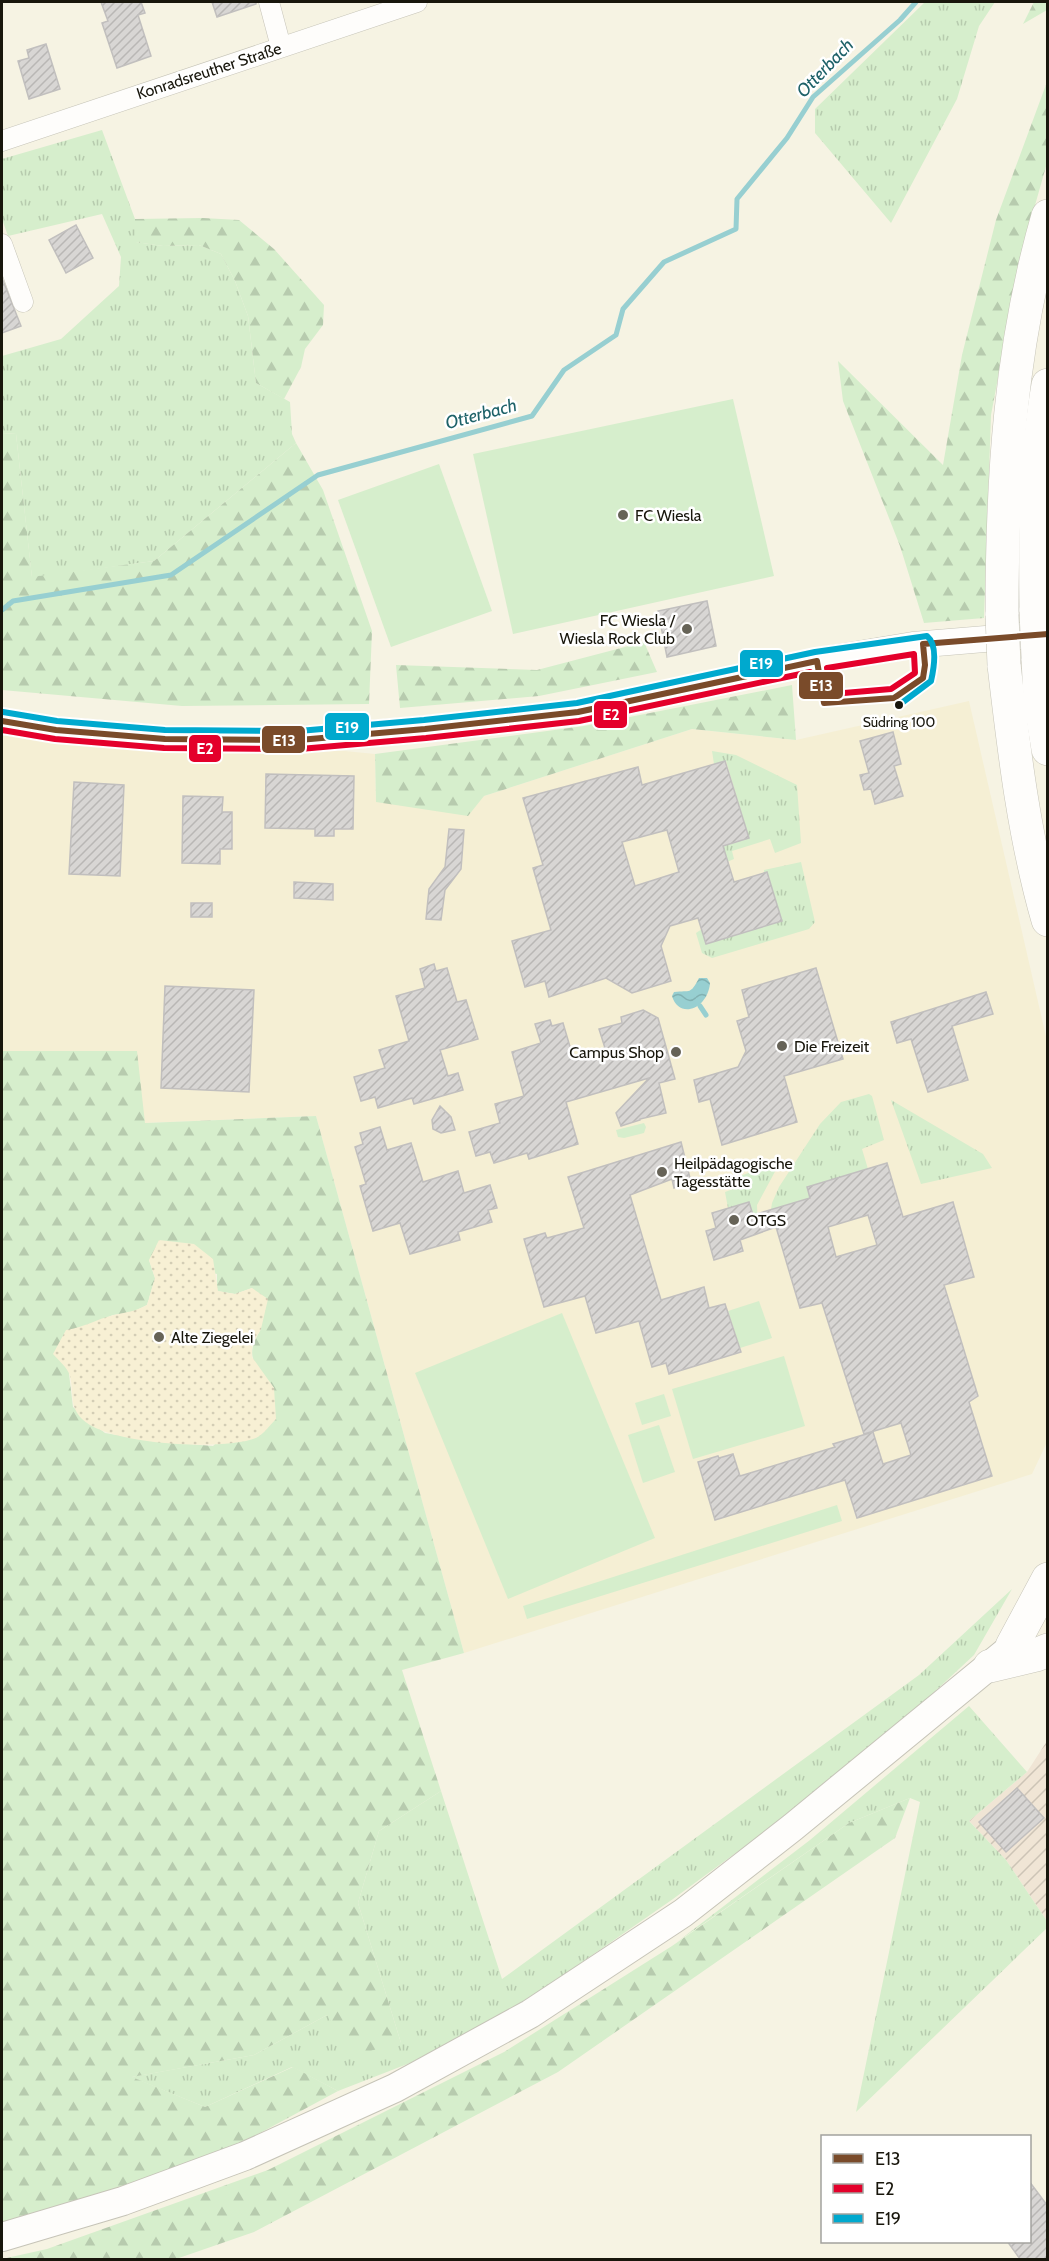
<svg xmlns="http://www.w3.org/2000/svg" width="1049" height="2261" font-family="Cabin,sans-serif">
<defs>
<pattern id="industrial-furrows" width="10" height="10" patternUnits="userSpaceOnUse" patternTransform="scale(1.5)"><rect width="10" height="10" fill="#f0e5d5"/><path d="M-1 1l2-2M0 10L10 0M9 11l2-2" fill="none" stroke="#cdc4b6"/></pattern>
<pattern id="grass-tufts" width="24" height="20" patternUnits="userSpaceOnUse" patternTransform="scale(1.5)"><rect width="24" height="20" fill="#d6eecc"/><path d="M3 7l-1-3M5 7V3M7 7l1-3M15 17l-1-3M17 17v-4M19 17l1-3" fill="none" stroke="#b7cbae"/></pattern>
<pattern id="forest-firs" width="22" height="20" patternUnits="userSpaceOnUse" patternTransform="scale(1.5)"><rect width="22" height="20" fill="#d6eecc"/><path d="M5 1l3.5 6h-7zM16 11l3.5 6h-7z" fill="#b7cbae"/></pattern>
<pattern id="sand-dots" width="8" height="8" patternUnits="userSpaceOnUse" patternTransform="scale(1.5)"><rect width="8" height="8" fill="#f7f0d4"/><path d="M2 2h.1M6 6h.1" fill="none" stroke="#d3cdb5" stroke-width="1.8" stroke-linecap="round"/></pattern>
<pattern id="water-waves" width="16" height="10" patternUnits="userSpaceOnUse" patternTransform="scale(1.5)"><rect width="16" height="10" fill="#97cfd1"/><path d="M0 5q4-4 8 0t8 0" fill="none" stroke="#81b1b2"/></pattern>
<pattern id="building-hatch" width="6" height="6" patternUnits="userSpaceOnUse" patternTransform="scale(1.5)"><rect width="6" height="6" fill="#d8d6d4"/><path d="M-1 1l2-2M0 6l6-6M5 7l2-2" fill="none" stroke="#b9b7b5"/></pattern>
</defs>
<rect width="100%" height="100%" fill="#f6f3e3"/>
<polygon fill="#f5efd4" points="969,701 1047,1041 1048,1440 1032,1474 464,1653 316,1116 144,1123 136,1051 2,1051 2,717 375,754 376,802 484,796 692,729 796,740"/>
<polygon fill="url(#industrial-furrows)" points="1047,1741 1047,1921 1006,1860 969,1821 1027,1772"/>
<g fill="url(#grass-tufts)">
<polygon points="925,2 995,2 979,26 957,99 891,223 815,133 815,109"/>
<polygon points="102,130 135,219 136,242 163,246 199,245 221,254 235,281 248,316 256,383 290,402 292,434 296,443 154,561 32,578 16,434 2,433 2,356 61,339 119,286 121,257 102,214 8,236 2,219 2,159"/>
<polygon points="712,751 736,755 797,785 801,843 775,853 770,839 732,851 734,859 727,862 723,846 749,838 726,761 714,764"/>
<polygon points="801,862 815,922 809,929 712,958 702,953 696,933 702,929 706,944 781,921 767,873 764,873 764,870"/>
<polygon points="869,1094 872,1096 884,1140 862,1149 868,1169 808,1187 810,1198 776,1208 769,1222 772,1203 779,1187 820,1124 841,1102"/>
<polygon points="891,1100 983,1154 992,1168 921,1184"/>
<polygon points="776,1163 778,1166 757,1205 758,1229 749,1202 728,1208 725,1192 733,1189 732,1179"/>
<polygon points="1012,1589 974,1655 856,1765 673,1899 519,2006 410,2063 338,2091 292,2067 205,2107 131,2077 254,2055 327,2015 401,2043 358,1903 379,1831 441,1791 502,1979 919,1675"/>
<polygon points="969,1706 1027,1772 969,1821 1006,1860 1047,1921 1047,1928 856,2112 920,1802 910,1798 849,1823 677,1942 810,1840"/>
</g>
<g fill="url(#forest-firs)" fill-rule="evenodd">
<polygon points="1034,2 1047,2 1047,10 1023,24"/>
<polygon points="1047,82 1047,163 1022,251 991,415 984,618 924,623 900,546 843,401 838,361 943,465 962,355 996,220"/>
<polygon points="203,218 239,220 274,249 324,305 323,325 305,349 301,367 284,399 256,383 248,316 235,281 221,254 199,245 163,246 135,242 135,219"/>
<polygon points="2,433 16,434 32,577 154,561 296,443 323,490 372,631 369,704 182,706 2,690"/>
<polygon points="644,642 657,672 539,696 400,708 396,665 537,670"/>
<polygon points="792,685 796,740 692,729 484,796 468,816 376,802 375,754 584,726"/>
<path d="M2,1051H137L145,1123L316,1116L464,1653L402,1670L441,1791L379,1831L358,1903L401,2043L354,2055L327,2015L254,2055L132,2077L205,2107L293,2067L338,2091L210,2160L2,2229ZM149,1260L217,1274V1291L235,1294L252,1288L261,1329C243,1359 255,1362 274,1388L213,1446L151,1441L105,1433L73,1407L69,1374L84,1327L113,1315L133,1312L147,1305L155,1278Z"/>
<polygon points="910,1798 895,1838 558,2072 254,2232 176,2259 2,2259 47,2249 268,2170 504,2052 672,1946 849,1823"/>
</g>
<path fill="url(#sand-dots)" d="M159,1240L194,1244L213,1259L218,1291L235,1294L252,1288L268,1299L261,1329L252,1344V1357L274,1388L276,1419C270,1425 263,1435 256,1438C223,1451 107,1445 82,1419C69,1406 74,1392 70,1376C68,1368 58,1360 53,1354L66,1330C85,1327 97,1319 114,1315C127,1312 134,1312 147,1305L155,1278L149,1260Z"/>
<g fill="#d6eecc">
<polygon points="733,399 774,576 513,634 473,454"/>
<polygon points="439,464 492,611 391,647 338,500"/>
<polygon points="644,1123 646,1127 644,1133 624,1138 618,1137 616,1130"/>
<polygon points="759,1301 772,1338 740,1348 728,1311"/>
<polygon points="562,1313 655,1538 508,1599 415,1373"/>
<polygon points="784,1356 805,1426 693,1459 672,1389"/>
<polygon points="664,1394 671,1416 642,1425 635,1403"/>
<polygon points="659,1425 675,1472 643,1483 628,1435"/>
<polygon points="837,1505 842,1521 527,1619 523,1606"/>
</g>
<path fill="url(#water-waves)" d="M699,978H707L710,983C708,1009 679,1020 672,996L674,992C691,990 690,995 699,978Z"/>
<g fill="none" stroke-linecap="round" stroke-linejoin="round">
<g stroke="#97cfd1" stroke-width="5">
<polyline points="2,610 13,601 171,575 318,475 532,416 564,370 616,335 623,309 664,262 736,229 737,199 787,138 813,97 900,20 916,2"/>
<polyline points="700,1006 706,1015"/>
</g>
</g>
<g fill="url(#building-hatch)" stroke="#c1bfbe" stroke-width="1.5" fill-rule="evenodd">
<polygon points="101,2 141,2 145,13 138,15 151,56 117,68 102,23 108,21"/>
<polygon points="212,2 256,2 256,4 217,17"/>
<polygon points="46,44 60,89 29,99 18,61 29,58 27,50"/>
<polygon points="76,225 93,258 66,273 49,240"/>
<polygon points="2,278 21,326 2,333"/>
<polygon points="707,601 716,646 667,657 658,611"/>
<polygon points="893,732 901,764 894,766 903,796 875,804 871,789 864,790 860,775 869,773 860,741"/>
<path d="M725,761L749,838L723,846L734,882L767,872L782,921L706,944L698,918L670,926L661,946L671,981L632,993L606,978L549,997L545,981L525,987L512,941L551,930L533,868L543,865L523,798L638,767L642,785ZM667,830L679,872L635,886L622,842Z"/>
<polygon points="266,774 354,776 353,829 334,829 334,836 315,836 315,829 265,828"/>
<polygon points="74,782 124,785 120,876 69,874"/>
<polygon points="183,796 223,797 222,812 232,812 232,849 220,849 220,864 182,863"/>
<polygon points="449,829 464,830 461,869 445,890 441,920 426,919 429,889 445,867"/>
<polygon points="294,882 333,884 333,900 294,898"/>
<rect x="191" y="903" width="21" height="14"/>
<polygon points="434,964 436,971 447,968 457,1002 466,1000 478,1039 440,1050 448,1076 458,1073 463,1090 414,1104 412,1098 378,1108 375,1097 361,1101 354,1077 385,1068 379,1050 409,1041 396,996 425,988 420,969"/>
<polygon points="816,968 843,1059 784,1076 797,1122 722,1145 710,1099 699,1102 694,1080 738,1067 746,1051 737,1021 749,1017 742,990"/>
<polygon points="165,986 254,990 249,1092 161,1088"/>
<polygon points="986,992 993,1014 952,1026 968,1080 928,1092 911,1039 897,1043 891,1022"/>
<polygon points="643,1010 658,1018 675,1079 659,1083 666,1113 640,1119 640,1120 621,1126 616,1113 649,1078 566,1102 578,1144 529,1159 527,1153 494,1163 490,1152 476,1156 469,1132 500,1123 495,1104 524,1096 512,1052 541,1043 535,1024 550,1020 552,1026 563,1023 573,1057 605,1048 599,1029 622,1023 621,1017"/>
<polygon points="440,1106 451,1117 455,1130 441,1133 433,1129 432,1120"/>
<polygon points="380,1127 387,1150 411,1143 423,1182 458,1171 464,1193 490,1185 497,1208 488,1210 492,1222 458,1232 460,1240 410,1254 400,1223 373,1231 360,1186 366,1184 355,1147 363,1144 360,1133"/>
<polygon points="681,1142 691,1182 674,1188 672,1179 630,1195 661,1300 704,1287 709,1308 725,1304 741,1352 669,1374 666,1363 652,1367 639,1321 596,1333 585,1296 544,1307 524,1239 545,1233 547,1238 584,1228 568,1177"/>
<path d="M887,1163L903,1217L953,1202L974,1277L944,1285L978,1396L969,1402L992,1476L857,1518L845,1480L715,1520L698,1462L718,1456L719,1458L733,1454L740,1476L835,1447L833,1444L873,1432L883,1464L911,1455L901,1423L864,1434L822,1303L800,1308L776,1227L740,1240L743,1251L714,1260L706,1231L716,1228L712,1213L749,1202L753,1215L810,1198L807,1187ZM868,1215L877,1245L836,1257L828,1227Z"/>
<polygon points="1017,1788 1044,1818 1006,1852 979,1822"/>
<polygon points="1029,2181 1047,2205 1047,2259 1020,2259 1007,2241 1029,2241"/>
</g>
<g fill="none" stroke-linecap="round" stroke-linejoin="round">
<defs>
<g id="minor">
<polyline points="269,2 281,47"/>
<polyline points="2,141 417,2"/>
<polyline points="2,244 23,302"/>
</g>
<polyline id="tertiary" points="2,721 56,730 165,739 299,740 425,729 578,712 817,661 913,645 1021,636"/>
<polyline id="secondary" points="2,2237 123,2201 245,2156 395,2088 530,2014 683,1913 793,1827 1006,1652"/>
<g id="trunk">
<path d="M1036,611C1035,536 1035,459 1048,385"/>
<path d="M1002,615C1002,480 1010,346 1048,216"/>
<polyline points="1038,658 1040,700 1048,749"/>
<path d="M1004,665C1014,751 1024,837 1048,920"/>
<polyline points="1012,1646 1048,1579"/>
<polyline points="990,1666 1036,1655 1048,1650"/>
</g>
</defs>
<use href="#minor" stroke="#c6c4b8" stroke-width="21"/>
<use href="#tertiary" stroke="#c6c4b8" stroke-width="27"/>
<use href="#secondary" stroke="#c6c4b8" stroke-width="30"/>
<use href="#trunk" stroke="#c6c4b8" stroke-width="34"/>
<use href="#minor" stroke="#fefdfb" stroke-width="20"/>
<use href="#tertiary" stroke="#fefdfb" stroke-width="26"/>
<use href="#secondary" stroke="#fefdfb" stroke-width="28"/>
<use href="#trunk" stroke="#fefdfb" stroke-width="33"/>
<defs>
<g id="trunk-bridge">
<polyline points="1036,611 1038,658"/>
<polyline points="1002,615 1004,665"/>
</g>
</defs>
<use href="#trunk-bridge" stroke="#c6c4b8" stroke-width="34" stroke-linecap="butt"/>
<use href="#trunk-bridge" stroke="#fefdfb" stroke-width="33"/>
<defs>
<polyline id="bus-1" points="2,721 56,730 165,739 299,740 425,729 578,712 817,661 824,703 894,698 923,678 925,665 923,644 1048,634"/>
<g id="bus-2">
<polygon points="914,654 915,673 891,689 832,694 827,668"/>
<polyline points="2,730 55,739 164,748 300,749 426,738 579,721 810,672"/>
</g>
<path id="bus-3" d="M3,712L57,721L165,730L299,731L424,720L577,703L815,652L927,636C938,645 934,668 931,681L899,705"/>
</defs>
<use href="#bus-1" stroke="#fff" stroke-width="10"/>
<use href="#bus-2" stroke="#fff" stroke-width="10"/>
<use href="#bus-3" stroke="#fff" stroke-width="10"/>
<use href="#bus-1" stroke="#7a4b2a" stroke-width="6"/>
<use href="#bus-2" stroke="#e4002b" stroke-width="6"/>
<use href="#bus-3" stroke="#00a9ce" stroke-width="6"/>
</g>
<g fill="#666357" stroke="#fff" stroke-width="2">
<circle cx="623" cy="515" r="6"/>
<circle cx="687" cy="629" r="6"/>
<circle cx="782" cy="1046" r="6"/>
<circle cx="676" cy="1052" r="6"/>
<circle cx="662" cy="1172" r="6"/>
<circle cx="734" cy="1220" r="6"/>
<circle cx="159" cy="1337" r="6"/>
</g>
<circle fill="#18160c" stroke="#fff" stroke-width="2" cx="899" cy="705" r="5"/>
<g text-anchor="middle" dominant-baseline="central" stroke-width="5" stroke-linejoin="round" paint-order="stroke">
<g font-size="14" fill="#18160c" stroke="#fff">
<text x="899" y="722">Südring 100</text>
</g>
<g font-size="16" fill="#18160c" stroke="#fff">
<text transform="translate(209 71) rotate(-18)">Konradsreuther Straße</text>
</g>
<g font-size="16" fill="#18160c" stroke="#fff" text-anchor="start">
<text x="635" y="515">FC Wiesla</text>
<text x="675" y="620" text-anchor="end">FC Wiesla /<tspan x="675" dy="18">Wiesla Rock Club</tspan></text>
<text x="794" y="1046">Die Freizeit</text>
<text x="664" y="1052" text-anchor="end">Campus Shop</text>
<text x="674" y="1163">Heilpädagogische<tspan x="674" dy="18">Tagesstätte</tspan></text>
<text x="746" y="1220">OTGS</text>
<text x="171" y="1337">Alte Ziegelei</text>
</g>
<g font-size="18" font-style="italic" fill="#1e6269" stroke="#fff">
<text transform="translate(825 68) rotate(-46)">Otterbach</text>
<text transform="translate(481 414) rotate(-15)">Otterbach</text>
</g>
</g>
<g stroke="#fff" stroke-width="2">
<rect x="739" y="649" width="45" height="29" rx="6" fill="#00a9ce"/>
<rect x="798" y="671" width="46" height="29" rx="6" fill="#7a4b2a"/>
<rect x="593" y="700" width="35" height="29" rx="6" fill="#e4002b"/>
<rect x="324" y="712" width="46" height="29" rx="6" fill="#00a9ce"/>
<rect x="261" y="725" width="45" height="29" rx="6" fill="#7a4b2a"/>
<rect x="188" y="734" width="34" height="29" rx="6" fill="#e4002b"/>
</g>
<g font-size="16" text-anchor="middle" font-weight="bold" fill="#fff">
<text x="761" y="669">E19</text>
<text x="821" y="691">E13</text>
<text x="611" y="720">E2</text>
<text x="347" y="733">E19</text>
<text x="284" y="746">E13</text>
<text x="205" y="754">E2</text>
</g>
<rect width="1049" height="2261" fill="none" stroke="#18160c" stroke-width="6"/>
<rect x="821" y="2135" width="210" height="108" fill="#ffffff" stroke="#a3a29e" stroke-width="1.5"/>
<rect x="833" y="2154" width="30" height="9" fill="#7a4b2a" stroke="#a3a29e" stroke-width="1.5"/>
<text x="875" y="2165" font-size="18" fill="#18160c">E13</text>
<rect x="833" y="2184" width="30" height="9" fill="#e4002b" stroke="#a3a29e" stroke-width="1.5"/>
<text x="875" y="2195" font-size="18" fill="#18160c">E2</text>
<rect x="833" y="2214" width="30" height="9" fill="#00a9ce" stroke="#a3a29e" stroke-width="1.5"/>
<text x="875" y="2225" font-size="18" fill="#18160c">E19</text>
</svg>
